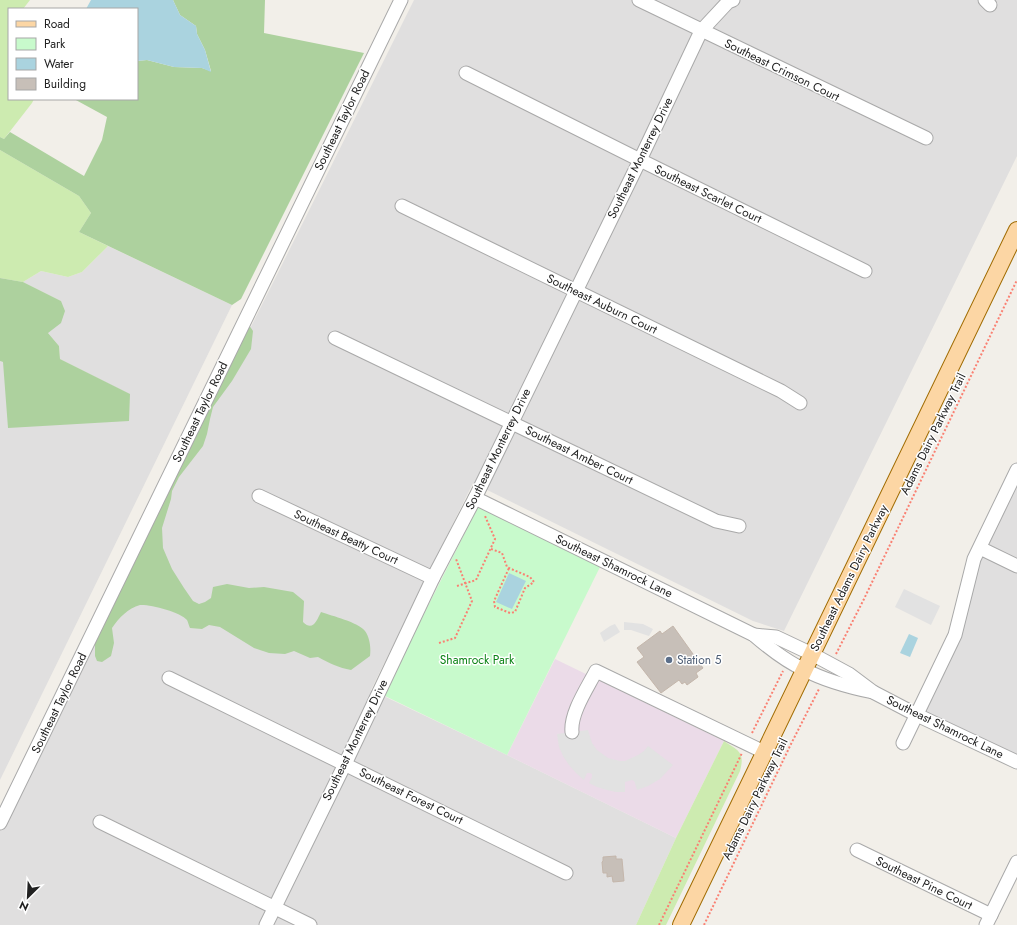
<svg xmlns="http://www.w3.org/2000/svg" width="1017" height="925" font-family="Jost,sans-serif">
<rect width="100%" height="100%" fill="#f2efe9"/>
<g fill="#e0dfdf">
<polygon points="414,0 1017,0 1017,156 784,631 753,621 473,483 371,690 507,755 676,838 636,925 0,925 0,830"/>
<polygon points="108,246 232,305 0,780 0,361 129,394 60,359 59,346 48,333 61,301 23,282 41,271 68,277 82,272"/>
<polygon points="1017,470 1017,762 917,715 955,635 974,559"/>
</g>
<polygon fill="#ebdbe8" points="555,659 724,741 676,838 507,755"/>
<g fill="#cdebb0">
<polygon points="0,0 30,0 23,9 9,9 9,99 34,99 32,103 4,139 0,137"/>
<polygon points="0,150 79,196 91,213 79,232 108,246 82,272 68,277 41,271 23,282 0,278"/>
<path d="M724,741C739,751 745,752 740,771L666,925H636L676,838Z"/>
</g>
<g fill="#add19e">
<polygon points="173,0 265,0 264,33 364,53 241,299 232,305 79,232 91,213 79,196 0,150 0,137 4,139 10,132 84,176 102,140 107,117 74,99 137,99 137,61 147,60 174,67 202,68 211,71 205,50 197,34 196,26 180,15"/>
<polygon points="0,278 23,282 61,301 65,311 61,323 48,333 59,346 60,359 130,394 129,421 8,428 3,362 0,361"/>
<path d="M249,325L253,331L251,349L232,381L213,407L210,419L207,434L203,446L179,477L172,491L171,499L162,528L163,548L172,569L184,588L193,601L199,604L205,602L211,598L213,587L227,584L249,588L264,587L293,592L304,601L303,622C313,632 317,620 321,612C332,616 358,622 365,631C370,638 371,648 370,656L351,670C339,668 329,663 318,657L310,658L294,651L285,654L269,653L254,648L220,627L209,625L202,629L190,628C189,626 188,622 187,620C181,612 149,604 140,605C128,608 119,618 112,628L114,643L111,656L102,662L97,661L95,656V639Z"/>
</g>
<polygon fill="#c8facc" points="478,507 600,567 507,755 383,695"/>
<g fill="#e2e2e2">
<polygon points="904,589 940,606 931,625 895,607"/>
<polygon points="624,622 643,624 653,629 649,636 631,630 624,630"/>
<polygon points="615,624 620,632 604,642 600,633 610,626"/>
<polygon points="588,730 592,743 597,750 608,758 620,761 625,761 638,755 644,751 648,746 673,765 660,779 648,786 637,790 635,783 634,781 632,780 625,782 625,792 616,792 607,790 597,787 589,783 592,777 592,774 590,773 587,773 584,780 576,773 569,765 563,756 559,747 557,734"/>
</g>
<g fill="#aad3df">
<polygon points="91,0 173,0 180,15 196,26 197,34 205,50 211,72 202,68 174,67 147,60 137,61 137,9 86,9"/>
<polygon points="509,573 526,581 512,609 496,602"/>
<polygon points="909,634 918,638 910,657 900,653"/>
</g>
<g fill="#c7bfb8" stroke="#c4b6ab">
<polygon points="673,626 703,668 696,673 698,677 687,685 685,682 682,684 679,680 661,693 637,662 644,657 637,648 660,631 662,634"/>
<polygon points="616,856 616,859 622,859 624,881 613,882 612,876 607,877 607,873 603,873 602,862 603,861 603,857"/>
</g>
<g fill="none" stroke-linecap="round" stroke-linejoin="round">
<defs>
<g id="minor">
<polyline points="639,0 926,138"/>
<polyline points="985,0 990,5"/>
<polyline points="466,73 640,160 865,271"/>
<polyline points="402,206 781,391 800,403"/>
<polyline points="335,338 716,521 739,526"/>
<polyline points="259,496 433,578"/>
<path d="M475,498L754,635C769,648 787,662 805,670C826,681 849,687 873,692"/>
<polyline points="980,548 1017,566"/>
<polyline points="754,635 776,637 812,654 849,674 873,692 917,715 1017,762"/>
<polyline points="169,678 566,873"/>
<path d="M572,732C570,713 588,687 596,671L764,752"/>
<polyline points="903,743 955,635 974,559 1017,470"/>
<polyline points="100,822 310,925"/>
<polyline points="0,823 401,0"/>
<polyline points="857,850 991,915"/>
<polyline points="266,925 345,764 433,578 475,498 640,160 701,31 728,2 733,0"/>
<polyline points="986,925 1017,862"/>
</g>
<polyline id="major" points="681,925 1017,230"/>
</defs>
<use href="#minor" stroke="#a9a9a9" stroke-width="15"/>
<use href="#major" stroke="#a06b00" stroke-width="18"/>
<g stroke="#fa8072" stroke-width="2" stroke-dasharray="2 2" stroke-linecap="butt">
<polyline points="491,549 502,553 507,567 509,568 530,577 534,582 525,588 515,612 510,613 495,607 494,601 509,568"/>
<polyline points="457,586 476,580 495,539 485,516"/>
<polyline points="439,643 455,638 472,601 456,559"/>
<polyline points="836,654 864,599 1017,280"/>
<polyline points="752,733 783,671"/>
<polyline points="659,925 742,753"/>
<polyline points="704,925 791,744 819,689"/>
</g>
<use href="#minor" stroke="#fff" stroke-width="13"/>
<use href="#major" stroke="#fcd6a4" stroke-width="16"/>
</g>
<circle fill="#5c6f8a" stroke="#fff" stroke-width="1.5" cx="669" cy="660" r="4"/>
<g text-anchor="middle" dominant-baseline="central" stroke-width="3" stroke-linejoin="round" paint-order="stroke">
<g font-size="12" fill="#222" stroke="#fff">
<text transform="translate(782 70) rotate(26)">Southeast Crimson Court</text>
<text transform="translate(342 120) rotate(-64)">Southeast Taylor Road</text>
<text transform="translate(640 158) rotate(-64)">Southeast Monterrey Drive</text>
<text transform="translate(708 194) rotate(26)">Southeast Scarlet Court</text>
<text transform="translate(602 304) rotate(26)">Southeast Auburn Court</text>
<text transform="translate(200 412) rotate(-64)">Southeast Taylor Road</text>
<text transform="translate(933 434) rotate(-64)">Adams Dairy Parkway Trail</text>
<text transform="translate(498 449) rotate(-64)">Southeast Monterrey Drive</text>
<text transform="translate(579 455) rotate(26)">Southeast Amber Court</text>
<text transform="translate(346 537) rotate(25)">Southeast Beatty Court</text>
<text transform="translate(614 566) rotate(26)">Southeast Shamrock Lane</text>
<text transform="translate(849 578) rotate(-64)">Southeast Adams Dairy Parkway</text>
<text transform="translate(59 703) rotate(-64)">Southeast Taylor Road</text>
<text transform="translate(945 727) rotate(26)">Southeast Shamrock Lane</text>
<text transform="translate(355 740) rotate(-64)">Southeast Monterrey Drive</text>
<text transform="translate(411 796) rotate(26)">Southeast Forest Court</text>
<text transform="translate(755 799) rotate(-64)">Adams Dairy Parkway Trail</text>
<text transform="translate(924 883) rotate(26)">Southeast Pine Court</text>
</g>
<g font-size="12" fill="#0c8416" stroke="#fff">
<text x="477" y="660">Shamrock Park</text>
</g>
<g font-size="12" fill="#4e5e75" stroke="#fff" text-anchor="start">
<text x="677" y="660">Station 5</text>
</g>
</g>
<rect x="8" y="8" width="130" height="92" fill="#ffffff" stroke="#a7a7a7"/>
<rect x="16" y="21" width="20" height="6" fill="#fcd6a4" stroke="#a7a7a7"/>
<text x="44" y="28" font-size="12" fill="#222222">Road</text>
<rect x="16" y="38" width="20" height="12" fill="#c8facc" stroke="#a7a7a7"/>
<text x="44" y="48" font-size="12" fill="#222222">Park</text>
<rect x="16" y="58" width="20" height="12" fill="#aad3df" stroke="#a7a7a7"/>
<text x="44" y="68" font-size="12" fill="#222222">Water</text>
<rect x="16" y="78" width="20" height="12" fill="#c7bfb8" stroke="#a7a7a7"/>
<text x="44" y="88" font-size="12" fill="#222222">Building</text>
<g transform="translate(28 897) rotate(204)" stroke="#ffffff" stroke-width="3" paint-order="stroke">
<path d="M0-3L7 15L0 10L-7 15Z" fill="#222222"/>
<text y="-6" font-size="11" font-weight="bold" text-anchor="middle" fill="#222222">N</text>
</g>
</svg>
